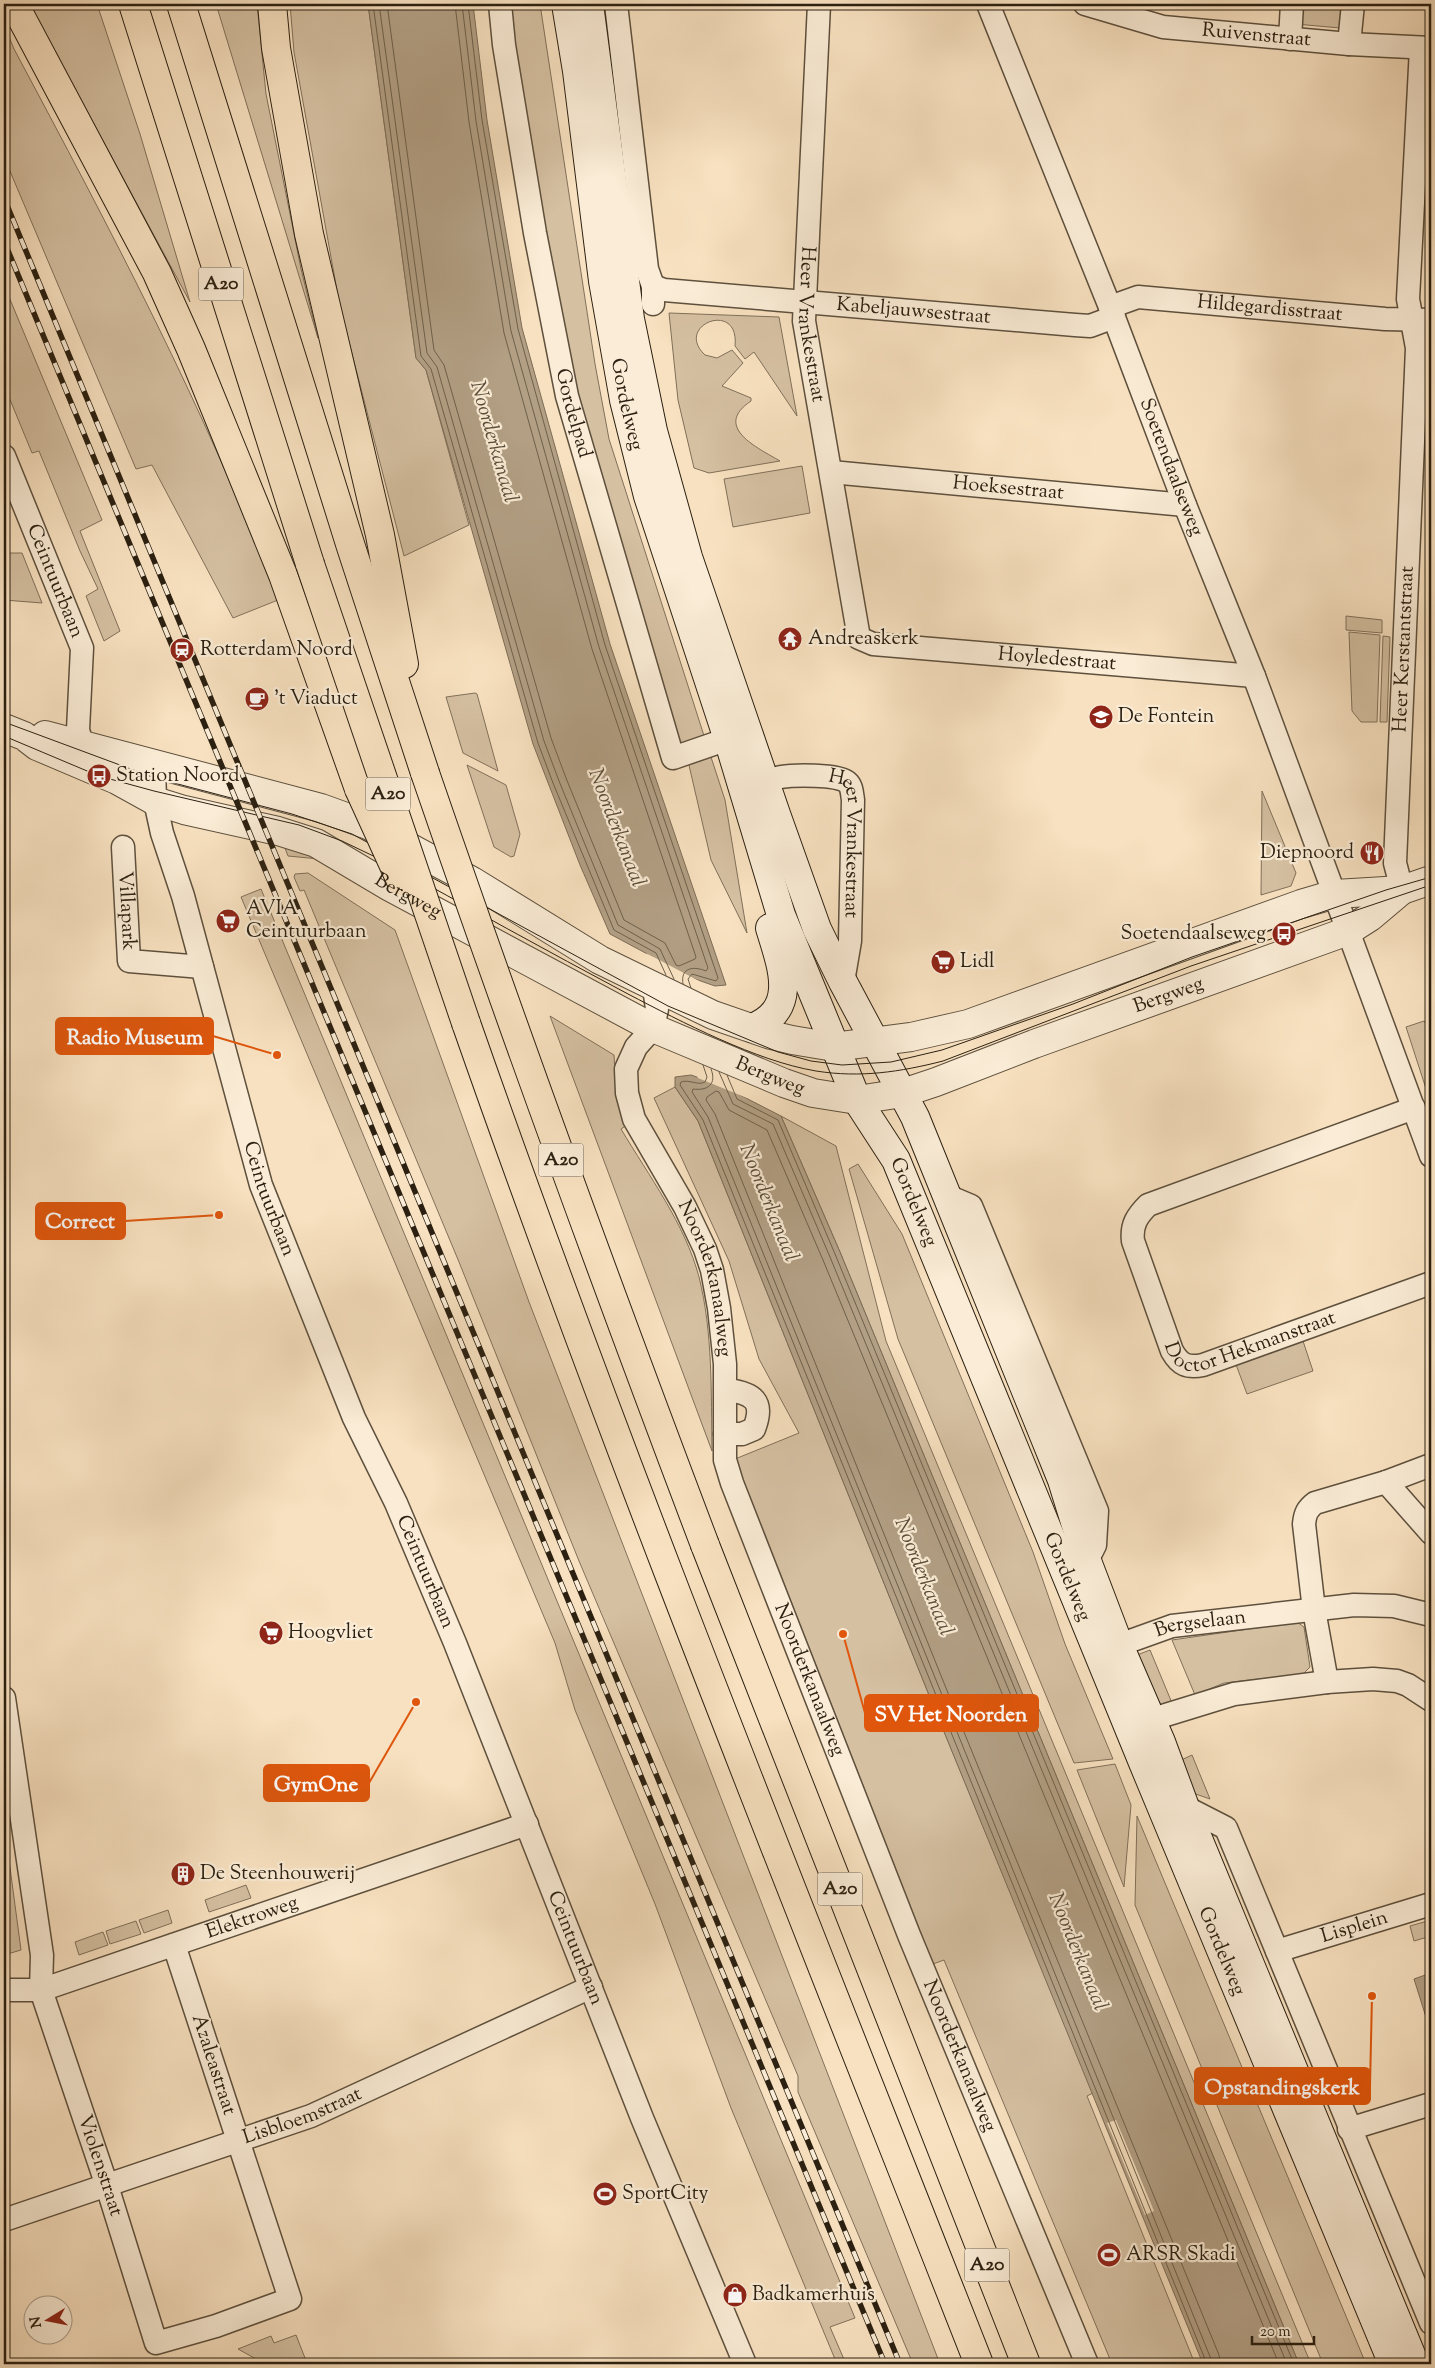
<svg xmlns="http://www.w3.org/2000/svg" width="1435" height="2368" font-family="'Sorts Mill Goudy',serif">
<rect width="100%" height="100%" fill="#f8e1c0"/>
<filter id="stains"><feTurbulence type="fractalNoise" baseFrequency=".004" numOctaves="4"/><feColorMatrix values="0 0 0 0 .2 0 0 0 0 .09 0 0 0 0 .02 0 0 0 .5 -.17"/></filter>
<radialGradient id="worn" r=".72"><stop offset=".6" stop-color="#630" stop-opacity="0"/><stop offset="1" stop-color="#630" stop-opacity=".3"/></radialGradient>
<g fill="#d5c0a2" stroke="#80705a">
<polygon points="29,4 97,4 140,134 190,302"/>
<polygon points="216,4 257,4 266,94 301,269 318,338"/>
<polygon points="290,4 368,4 416,358 426,370 469,525 404,556 340,307 294,52"/>
<polygon points="509,4 540,4 595,364 609,439 706,742 675,749 566,376"/>
<polygon points="1297,4 1341,4 1340,28 1296,24"/>
<path d="M4,25L14,49C110,229 206,409 278,600L233,618L152,465L136,469L4,157Z"/>
<polygon points="4,285 102,520 80,531 120,631 104,641 86,596 98,589 80,551 39,451 32,453 4,385"/>
<path d="M669,313L779,317L797,416L754,352L745,359L735,346C740,299 673,325 705,355L717,358L732,350L743,363L722,386L751,398V401C712,427 758,448 780,461L709,473L694,468L678,400Z"/>
<polygon points="802,466 810,513 733,527 724,479"/>
<polygon points="4,553 22,553 42,603 4,600"/>
<polygon points="1346,616 1382,620 1382,633 1346,630"/>
<polygon points="1349,632 1380,635 1377,722 1361,722 1352,711"/>
<polygon points="1383,636 1390,637 1387,722 1380,722"/>
<polygon points="475,693 477,694 498,771 463,753 446,697"/>
<polygon points="710,754 725,800 747,933 711,860 688,761"/>
<polygon points="467,765 506,785 520,834 514,856 511,857 494,847"/>
<polygon points="1262,791 1296,873 1291,886 1261,895"/>
<polygon points="282,840 319,859 288,856"/>
<polygon points="308,873 395,930 529,1302 940,2364 913,2364 798,2092 798,2076 579,1561 459,1262 304,890 300,891 294,877 295,874"/>
<polygon points="261,889 855,2318 830,2327 846,2364 837,2364 731,2108 655,1904 575,1710 555,1643 241,897"/>
<path d="M550,1016L614,1055L616,1092L627,1125L621,1129C649,1176 685,1224 699,1277C713,1333 711,1393 712,1451Z"/>
<polygon points="1424,1021 1431,1032 1431,1104 1406,1027"/>
<polygon points="675,1087 698,1121 931,1700 1093,2093 1087,2096 1195,2364 1112,2364 944,1960 933,1964 735,1459 799,1433 759,1359 729,1261 654,1098"/>
<polygon points="781,1116 836,1146 886,1341 1311,2364 1299,2364 840,1252"/>
<polygon points="858,1164 902,1234 1033,1552 1065,1644 1113,1759 1074,1763 898,1339 849,1169"/>
<polygon points="1302,1338 1313,1371 1247,1394 1235,1362"/>
<polygon points="1297,1622 1304,1627 1310,1667 1303,1674 1224,1683 1195,1695 1172,1640"/>
<polygon points="1150,1650 1172,1703 1157,1708 1137,1655"/>
<polygon points="1192,1755 1210,1799 1190,1792 1177,1762"/>
<polygon points="1115,1764 1131,1805 1124,1887 1077,1770"/>
<polygon points="1137,1816 1366,2364 1323,2364 1135,1905"/>
<polygon points="4,1823 21,1950 4,1955"/>
<polygon points="246,1885 251,1898 209,1912 205,1900"/>
<polygon points="168,1910 172,1923 144,1933 139,1920"/>
<polygon points="1431,1920 1431,1936 1414,1941 1410,1926"/>
<polygon points="136,1921 141,1934 110,1944 106,1931"/>
<polygon points="103,1932 108,1945 79,1955 75,1942"/>
<polygon points="296,2335 305,2358 299,2364 265,2364 238,2349 271,2336 274,2343"/>
</g>
<g fill="#b29f84" stroke="#7c6c56">
<polygon points="368,4 473,4 487,120 522,328 610,644 726,985 715,986 692,978 740,1095 781,1116 840,1252 1299,2364 1203,2364 931,1700 698,1121 675,1087 675,1077 691,1075 703,1079 653,957 610,934 580,865 533,744 426,370 416,358"/>
<polygon points="1431,1973 1431,2033 1414,1979"/>
</g>
<g fill="#f8e1c0">
<polygon points="646,953 699,981 700,984 697,982 742,1094 747,1098 698,1078 696,1075 699,1075 651,959"/>
<polygon points="1116,2120 1154,2211 1145,2215 1107,2123"/>
</g>
<g fill="none" stroke-linecap="round" stroke-linejoin="round">
<g stroke="#6e604a" stroke-width="1">
<polyline points="373,4 421,356 431,369 538,743 553,783 614,930 656,953 666,975"/>
<polyline points="379,4 427,353 437,367 544,741 559,781 618,925 660,949 674,979"/>
<polyline points="387,4 434,350 444,365 551,738 566,778 624,920 665,943 676,965 679,966 695,959 696,957 592,649 504,333 469,122 455,4"/>
<path d="M462,4L476,121L511,331L599,647L708,968L706,971C694,966 680,967 683,984"/>
<polyline points="468,4 482,120 518,329 605,645 718,978 716,981 692,974 688,979 691,988"/>
<path d="M703,1065L707,1077L705,1082C698,1086 689,1079 681,1082L680,1085L703,1120L1207,2364"/>
<path d="M711,1069C717,1084 708,1091 693,1089L692,1092L708,1117L1213,2364"/>
<polyline points="719,1072 733,1104 773,1124 830,1257 1287,2364"/>
<polyline points="727,1075 737,1099 778,1120 835,1254 1294,2364"/>
<polyline points="1221,2364 1219,2355 948,1693 715,1114 706,1100 707,1097 716,1091 719,1092 729,1110 767,1130 823,1260 1279,2364"/>
</g>
<defs>
<g id="minor">
<path id="s1" d="M500,4L504,45L535,233L567,396L673,758L728,739"/>
<polyline points="616,4 647,269 653,286 653,304"/>
<path id="s2" d="M819,4L804,321L859,638L873,644L1254,676"/>
<path id="s3" d="M988,4L1110,307L1185,505L1254,676L1431,1156"/>
<path id="s4" d="M1085,4L1163,27L1349,44L1431,48"/>
<polyline points="1290,39 1292,4"/>
<polyline points="1349,44 1353,4"/>
<path id="s5" d="M653,286L664,290L1075,325L1090,326L1114,317"/>
<path id="s6" d="M1110,307L1138,297L1385,319L1431,320"/>
<path id="s7" d="M4,456L82,648L78,730L86,758"/>
<path id="s8" d="M831,472L1185,505"/>
<path id="s9" d="M154,765L155,801L162,833L183,896L261,1185L354,1418L396,1503L455,1643L642,2118L745,2364"/>
<path id="s10" d="M751,788C761,785 771,779 781,777C793,775 838,774 847,782C852,786 852,794 853,800L850,941L843,982"/>
<path id="s11" d="M123,847L129,961L202,967"/>
<path id="s12" d="M1402,890L1395,863L1417,348L1408,299L1421,48"/>
<path id="s13" d="M654,987L657,1009L653,1028L636,1047L626,1069L627,1093L634,1119L685,1207L705,1249L712,1270L719,1308L725,1364V1460L732,1483L909,1935L1087,2364"/>
<path id="s14" d="M1414,1108L1148,1205C1137,1216 1131,1225 1133,1241L1172,1351C1180,1365 1187,1368 1203,1365L1431,1283"/>
<polyline points="945,1195 971,1206 1097,1511 1095,1545 1087,1561"/>
<path d="M725,1434H742L754,1429C765,1401 753,1393 727,1390"/>
<polyline points="1386,1482 1431,1465"/>
<path id="s15" d="M1109,1658L1119,1645L1172,1626L1354,1605L1394,1606L1431,1615"/>
<path d="M1327,1682L1314,1610L1304,1524C1305,1514 1307,1509 1315,1503L1386,1482L1431,1533"/>
<path id="s16" d="M4,1698L42,1955L41,1990L107,2186L156,2343L216,2326L290,2299L174,1945"/>
<polyline points="1135,1715 1156,1718 1234,1694 1327,1682 1373,1679 1397,1681 1408,1685 1431,1700"/>
<polyline points="1185,1807 1226,1828 1431,2323"/>
<path id="s17" d="M1277,1951L1431,1904"/>
<path id="s18" d="M4,1990H41L527,1824"/>
<polyline points="1349,2129 1431,2104"/>
<path id="s19" d="M4,2220L311,2116L591,1987"/>
</g>
<g id="tertiary">
<path id="s20" d="M4,728L24,736L37,746L117,780L155,801L184,810L278,831L316,843L390,887L653,1028L784,1083L813,1093L857,1100L903,1093L936,1082L1034,1044L1348,931L1370,917L1402,890"/>
<polyline points="45,735 321,808 368,825 472,881 600,960 713,1015 771,1035 792,1040 834,1047 911,1037 968,1024 1301,904 1335,894 1402,890 1431,880"/>
</g>
<g id="secondary">
<path id="s21" d="M566,4L577,71L603,281L624,400L648,496L728,739L781,915L857,1100L896,1160L1144,1765L1393,2364"/>
<polyline points="589,4 630,319 653,431 688,557 776,814 817,929 843,982 915,1117 1062,1480 1087,1561 1119,1645 1161,1742 1185,1807 1415,2364"/>
<path d="M752,1028C800,1009 781,965 770,928"/>
</g>
<g id="motorway">
<polyline points="14,4 157,273 191,349 283,575 359,789"/>
<polyline points="133,4 310,564"/>
<polyline points="181,4 351,547 425,773"/>
<polyline points="272,4 276,48 309,234 380,535 404,664"/>
<path d="M466,1023C624,1475 804,1919 979,2364"/>
<polyline points="705,1545 1026,2364"/>
</g>
</defs>
<use href="#minor" stroke="#5e503d" stroke-width="25"/>
<use href="#tertiary" stroke="#5e503d" stroke-width="30"/>
<use href="#secondary" stroke="#2b2011" stroke-width="30"/>
<use href="#motorway" stroke="#2b2011" stroke-width="30"/>
<use href="#minor" stroke="#faecd6" stroke-width="22"/>
<use href="#tertiary" stroke="#faecd6" stroke-width="28"/>
<use href="#secondary" stroke="#faecd6" stroke-width="28"/>
<use href="#motorway" stroke="#f8e1c0" stroke-width="28"/>
<g stroke="#2b2011" stroke-width="1">
<polyline points="4,722 155,778 292,814 352,834 668,1006 778,1052 811,1061 842,1065 891,1062 942,1050 1073,1004 1192,957 1386,890 1431,877"/>
<path d="M4,736L99,776L154,791L299,825L342,841L388,863C468,907 547,951 628,994C682,1022 756,1061 816,1071C860,1078 900,1072 943,1061L1191,966L1431,885"/>
</g>
<defs>
<g id="rail">
<polyline points="4,198 900,2364"/>
<polyline points="4,241 885,2364"/>
</g>
</defs>
<use href="#rail" stroke="#2b2011" stroke-width="5.5"/>
<use href="#rail" stroke="#faecd6" stroke-width="4" stroke-dasharray="11" stroke-linecap="butt"/>
<defs>
<g id="motorway-bridge">
<polyline points="310,564 466,1023"/>
<path d="M425,773C514,1032 608,1289 705,1545"/>
<polyline points="359,789 401,881"/>
</g>
</defs>
<use href="#motorway-bridge" stroke="#2b2011" stroke-width="30" stroke-linecap="butt"/>
<use href="#motorway-bridge" stroke="#f8e1c0" stroke-width="28"/>
</g>
<defs>
<symbol id="temple-disc" viewBox="-11 -11 22 22"><circle r="9.5" fill="#8f2418" stroke="#faecd6"/><path d="M0-6L5-2H3V0L6.5 2.5H4V6H1.5V3h-3V6H-4V2.5H-6.5L-3 0V-2H-5Z" fill="#fff"/></symbol>
<symbol id="station-disc" viewBox="-11 -11 22 22"><circle r="9.5" fill="#8f2418" stroke="#faecd6"/><path d="M-3-6H3Q5-6 5-4V2Q5 4 3 4L4.5 6H3L1.5 4h-3L-3 6H-4.5L-3 4Q-5 4-5 2V-4Q-5-6-3-6ZM-3.5-4v3h7v-3ZM-3.5 1v1.5H-2V1ZM2 1v1.5H3.5V1Z" fill="#fff"/></symbol>
<symbol id="cafe-disc" viewBox="-11 -11 22 22"><circle r="9.5" fill="#8f2418" stroke="#faecd6"/><path d="M-5.5-4.5H6V0H3Q3 3.5 0 3.5H-2.5Q-5.5 3.5-5.5 0ZM3-3.2v2h1.7v-2ZM-6 4.5H4V6H-6Z" fill="#fff"/></symbol>
<symbol id="school-disc" viewBox="-11 -11 22 22"><circle r="9.5" fill="#8f2418" stroke="#faecd6"/><path d="M0-5L7-2L0 1L-7-2ZM-4 1L0 2.5L4 1V4Q0 6-4 4Z" fill="#fff"/></symbol>
<symbol id="bus-disc" viewBox="-11 -11 22 22"><circle r="9.5" fill="#8f2418" stroke="#faecd6"/><path d="M-5-6H5V4H4V6H2V4H-2V6H-4V4H-5ZM-3.5-4V0h7V-4ZM-3.5 1.2v1.5H-2V1.2ZM2 1.2v1.5H3.5V1.2Z" fill="#fff"/></symbol>
<symbol id="restaurant-disc" viewBox="-11 -11 22 22"><circle r="9.5" fill="#8f2418" stroke="#faecd6"/><path d="M-5-6h1v4h1v-4h1v4h1v-4h1v5L-1.5 .5V6h-2V.5L-5-1ZM5-6V6H3V1.5H1.5Q1.5-4 5-6Z" fill="#fff"/></symbol>
<symbol id="supermarket-disc" viewBox="-11 -11 22 22"><circle r="9.5" fill="#8f2418" stroke="#faecd6"/><path d="M-6-5.5h2.5l.6 2H6L4.5 2H-2.5L-4.4-4H-6ZM-1.5 3.2a1.3 1.3 0 1 0 .1 0ZM3 3.2a1.3 1.3 0 1 0 .1 0Z" fill="#fff"/></symbol>
<symbol id="building-disc" viewBox="-11 -11 22 22"><circle r="9.5" fill="#8f2418" stroke="#faecd6"/><path d="M-4-6H4V6H1V3H-1V6H-4ZM-2.5-4.3h1.7v1.8h-1.7ZM.8-4.3h1.7v1.8H.8ZM-2.5-1h1.7V.8h-1.7ZM.8-1h1.7V.8H.8Z" fill="#fff"/></symbol>
<symbol id="stadium-disc" viewBox="-11 -11 22 22"><circle r="9.5" fill="#8f2418" stroke="#faecd6"/><path d="M0-5a6.5 5 0 1 0 0 10a6.5 5 0 1 0 0-10ZM-3.5-1.8h7v3.6h-7Z" fill="#fff"/></symbol>
<symbol id="shop-disc" viewBox="-11 -11 22 22"><circle r="9.5" fill="#8f2418" stroke="#faecd6"/><path d="M-5-2.5h2.3a2.7 3.5 0 0 1 5.4 0H5L5.5 6h-11ZM-1.5-2.5h3a1.5 2.3 0 0 0-3 0Z" fill="#fff"/></symbol>
</defs>
<g fill-rule="evenodd">
<use href="#temple-disc" x="776" y="625" width="28" height="28"/>
<use href="#station-disc" x="168" y="636" width="28" height="28"/>
<use href="#cafe-disc" x="243" y="685" width="28" height="28"/>
<use href="#school-disc" x="1087" y="703" width="28" height="28"/>
<use href="#bus-disc" x="85" y="762" width="28" height="28"/>
<use href="#restaurant-disc" x="1358" y="839" width="28" height="28"/>
<use href="#supermarket-disc" x="214" y="907" width="28" height="28"/>
<use href="#bus-disc" x="1270" y="920" width="28" height="28"/>
<use href="#supermarket-disc" x="929" y="948" width="28" height="28"/>
<use href="#supermarket-disc" x="257" y="1619" width="28" height="28"/>
<use href="#building-disc" x="169" y="1860" width="28" height="28"/>
<use href="#stadium-disc" x="591" y="2180" width="28" height="28"/>
<use href="#stadium-disc" x="1095" y="2241" width="28" height="28"/>
<use href="#shop-disc" x="721" y="2281" width="28" height="28"/>
</g>
<g text-anchor="middle" dominant-baseline="central" stroke-width="4.5" stroke-linejoin="round" paint-order="stroke">
<g fill="#faecd6" stroke="#695d4c" stroke-width="1">
<rect x="198.5" y="267.5" width="45" height="33" rx="4"/>
<rect x="365.5" y="777.5" width="45" height="33" rx="4"/>
<rect x="538.5" y="1143.5" width="45" height="33" rx="4"/>
<rect x="817.5" y="1872.5" width="45" height="33" rx="4"/>
<rect x="964.5" y="2248.5" width="45" height="33" rx="4"/>
</g>
<g font-size="19" font-weight="bold" fill="#2b2011">
<text x="221" y="284">A20</text>
<text x="388" y="794">A20</text>
<text x="561" y="1160">A20</text>
<text x="840" y="1889">A20</text>
<text x="987" y="2265">A20</text>
</g>
<g font-size="20" fill="#2b2011" stroke="#faecd6">
<text stroke="none"><textPath href="#s4" startOffset="175">Ruivenstraat</textPath></text>
<text stroke="none"><textPath href="#s6" startOffset="162">Hildegardisstraat</textPath></text>
<text stroke="none"><textPath href="#s5" startOffset="262">Kabeljauwsestraat</textPath></text>
<text stroke="none"><textPath href="#s2" startOffset="321">Heer Vrankestraat</textPath></text>
<text stroke="none"><textPath href="#s21" startOffset="405">Gordelweg</textPath></text>
<text stroke="none"><textPath href="#s1" startOffset="416">Gordelpad</textPath></text>
<text stroke="none"><textPath href="#s3" startOffset="498">Soetendaalseweg</textPath></text>
<text stroke="none"><textPath href="#s8" startOffset="178">Hoeksestraat</textPath></text>
<text stroke="none"><textPath href="#s7" startOffset="135">Ceintuurbaan</textPath></text>
<text stroke="none"><textPath href="#s12" startOffset="242">Heer Kerstantstraat</textPath></text>
<text stroke="none"><textPath href="#s2" startOffset="839">Hoyledestraat</textPath></text>
<text stroke="none"><textPath href="#s10" startOffset="158">Heer Vrankestraat</textPath></text>
<text stroke="none"><textPath href="#s20" startOffset="441">Bergweg</textPath></text>
<text stroke="none"><textPath href="#s11" startOffset="64">Villapark</textPath></text>
<text stroke="none"><textPath href="#s20" startOffset="1266">Bergweg</textPath></text>
<text stroke="none"><textPath href="#s20" startOffset="846">Bergweg</textPath></text>
<text stroke="none"><textPath href="#s9" startOffset="450">Ceintuurbaan</textPath></text>
<text stroke="none"><textPath href="#s21" startOffset="1256">Gordelweg</textPath></text>
<text stroke="none"><textPath href="#s13" startOffset="319">Noorderkanaalweg</textPath></text>
<text stroke="none"><textPath href="#s14" startOffset="525">Doctor Hekmanstraat</textPath></text>
<text stroke="none"><textPath href="#s9" startOffset="855">Ceintuurbaan</textPath></text>
<text stroke="none"><textPath href="#s21" startOffset="1661">Gordelweg</textPath></text>
<text stroke="none"><textPath href="#s15" startOffset="101">Bergselaan</textPath></text>
<text stroke="none"><textPath href="#s13" startOffset="739">Noorderkanaalweg</textPath></text>
<text stroke="none"><textPath href="#s18" startOffset="260">Elektroweg</textPath></text>
<text stroke="none"><textPath href="#s17" startOffset="81">Lisplein</textPath></text>
<text stroke="none"><textPath href="#s9" startOffset="1260">Ceintuurbaan</textPath></text>
<text stroke="none"><textPath href="#s21" startOffset="2066">Gordelweg</textPath></text>
<text stroke="none"><textPath href="#s13" startOffset="1144">Noorderkanaalweg</textPath></text>
<text transform="translate(213 2065) rotate(72)">Azaleastraat</text>
<text stroke="none"><textPath href="#s19" startOffset="316">Lisbloemstraat</textPath></text>
<text stroke="none"><textPath href="#s16" startOffset="480">Violenstraat</textPath></text>
</g>
<g font-size="20" fill="#2b2011" stroke="#faecd6" text-anchor="start">
<text x="808" y="639">Andreaskerk</text>
<text x="200" y="650">Rotterdam Noord</text>
<text x="274" y="699">'t Viaduct</text>
<text x="1118" y="717">De Fontein</text>
<text x="116" y="776">Station Noord</text>
<text x="1354" y="853" text-anchor="end">Diepnoord</text>
<text x="246" y="909">AVIA<tspan x="246" dy="23">Ceintuurbaan</tspan></text>
<text x="1266" y="934" text-anchor="end">Soetendaalseweg</text>
<text x="960" y="962">Lidl</text>
<text x="288" y="1633">Hoogvliet</text>
<text x="200" y="1874">De Steenhouwerij</text>
<text x="622" y="2194">SportCity</text>
<text x="1126" y="2255">ARSR Skadi</text>
<text x="752" y="2295">Badkamerhuis</text>
</g>
<g font-size="21" font-style="italic" fill="#5a4c39" stroke="#faecd6">
<text transform="translate(493 442) rotate(74)">Noorderkanaal</text>
<text transform="translate(616 828) rotate(69)">Noorderkanaal</text>
<text transform="translate(768 1203) rotate(68)">Noorderkanaal</text>
<text transform="translate(923 1577) rotate(68)">Noorderkanaal</text>
<text transform="translate(1077 1952) rotate(68)">Noorderkanaal</text>
</g>
</g>
<path fill="none" stroke="#df560c" stroke-width="2" d="M277 1055L213 1036M219 1215L125 1221M843 1634L865 1713M416 1702L369 1783M1372 1996L1370 2086"/>
<g fill="#df560c" stroke="#faecd6" stroke-width="2">
<circle cx="277" cy="1055" r="5"/>
<circle cx="219" cy="1215" r="5"/>
<circle cx="843" cy="1634" r="5"/>
<circle cx="416" cy="1702" r="5"/>
<circle cx="1372" cy="1996" r="5"/>
</g>
<g fill="#df560c" stroke="#df560c" stroke-width="2">
<rect x="56" y="1018" width="157" height="36" rx="5"/>
<rect x="36" y="1203" width="89" height="36" rx="5"/>
<rect x="865" y="1695" width="173" height="36" rx="5"/>
<rect x="264" y="1765" width="105" height="36" rx="5"/>
<rect x="1195" y="2068" width="175" height="36" rx="5"/>
</g>
<g font-size="21" text-anchor="middle" font-weight="bold" fill="#fff">
<text x="135" y="1044">Radio Museum</text>
<text x="80" y="1228">Correct</text>
<text x="951" y="1721">SV Het Noorden</text>
<text x="316" y="1791">GymOne</text>
<text x="1282" y="2094">Opstandingskerk</text>
</g>
<rect width="1435" height="2368" fill="none" stroke="#f8e1c0" stroke-width="20"/>
<rect x="5" y="5" width="1425" height="2358" fill="none" stroke="#2b2011" stroke-width="2.5"/>
<rect x="10" y="10" width="1415" height="2348" fill="none" stroke="#2b2011"/>
<g transform="translate(48 2320) rotate(260)"><circle r="24" fill="#faecd6" stroke="#a79a87"/>
<path d="M0-4L9 19L0 12L-9 19Z" fill="#8f2418"/>
<text y="-8" font-size="14" font-weight="bold" text-anchor="middle" fill="#2b2011">N</text>
</g>
<path d="M1252 2336v8h62v-8" fill="none" stroke="#2b2011" stroke-width="2.5"/>
<text x="1260" y="2336" font-size="15" fill="#2b2011" stroke="#faecd6" stroke-width="4" paint-order="stroke">20 m</text>
<rect width="100%" height="100%" filter="url(#stains)"/>
<rect width="100%" height="100%" fill="url(#worn)"/>
</svg>
